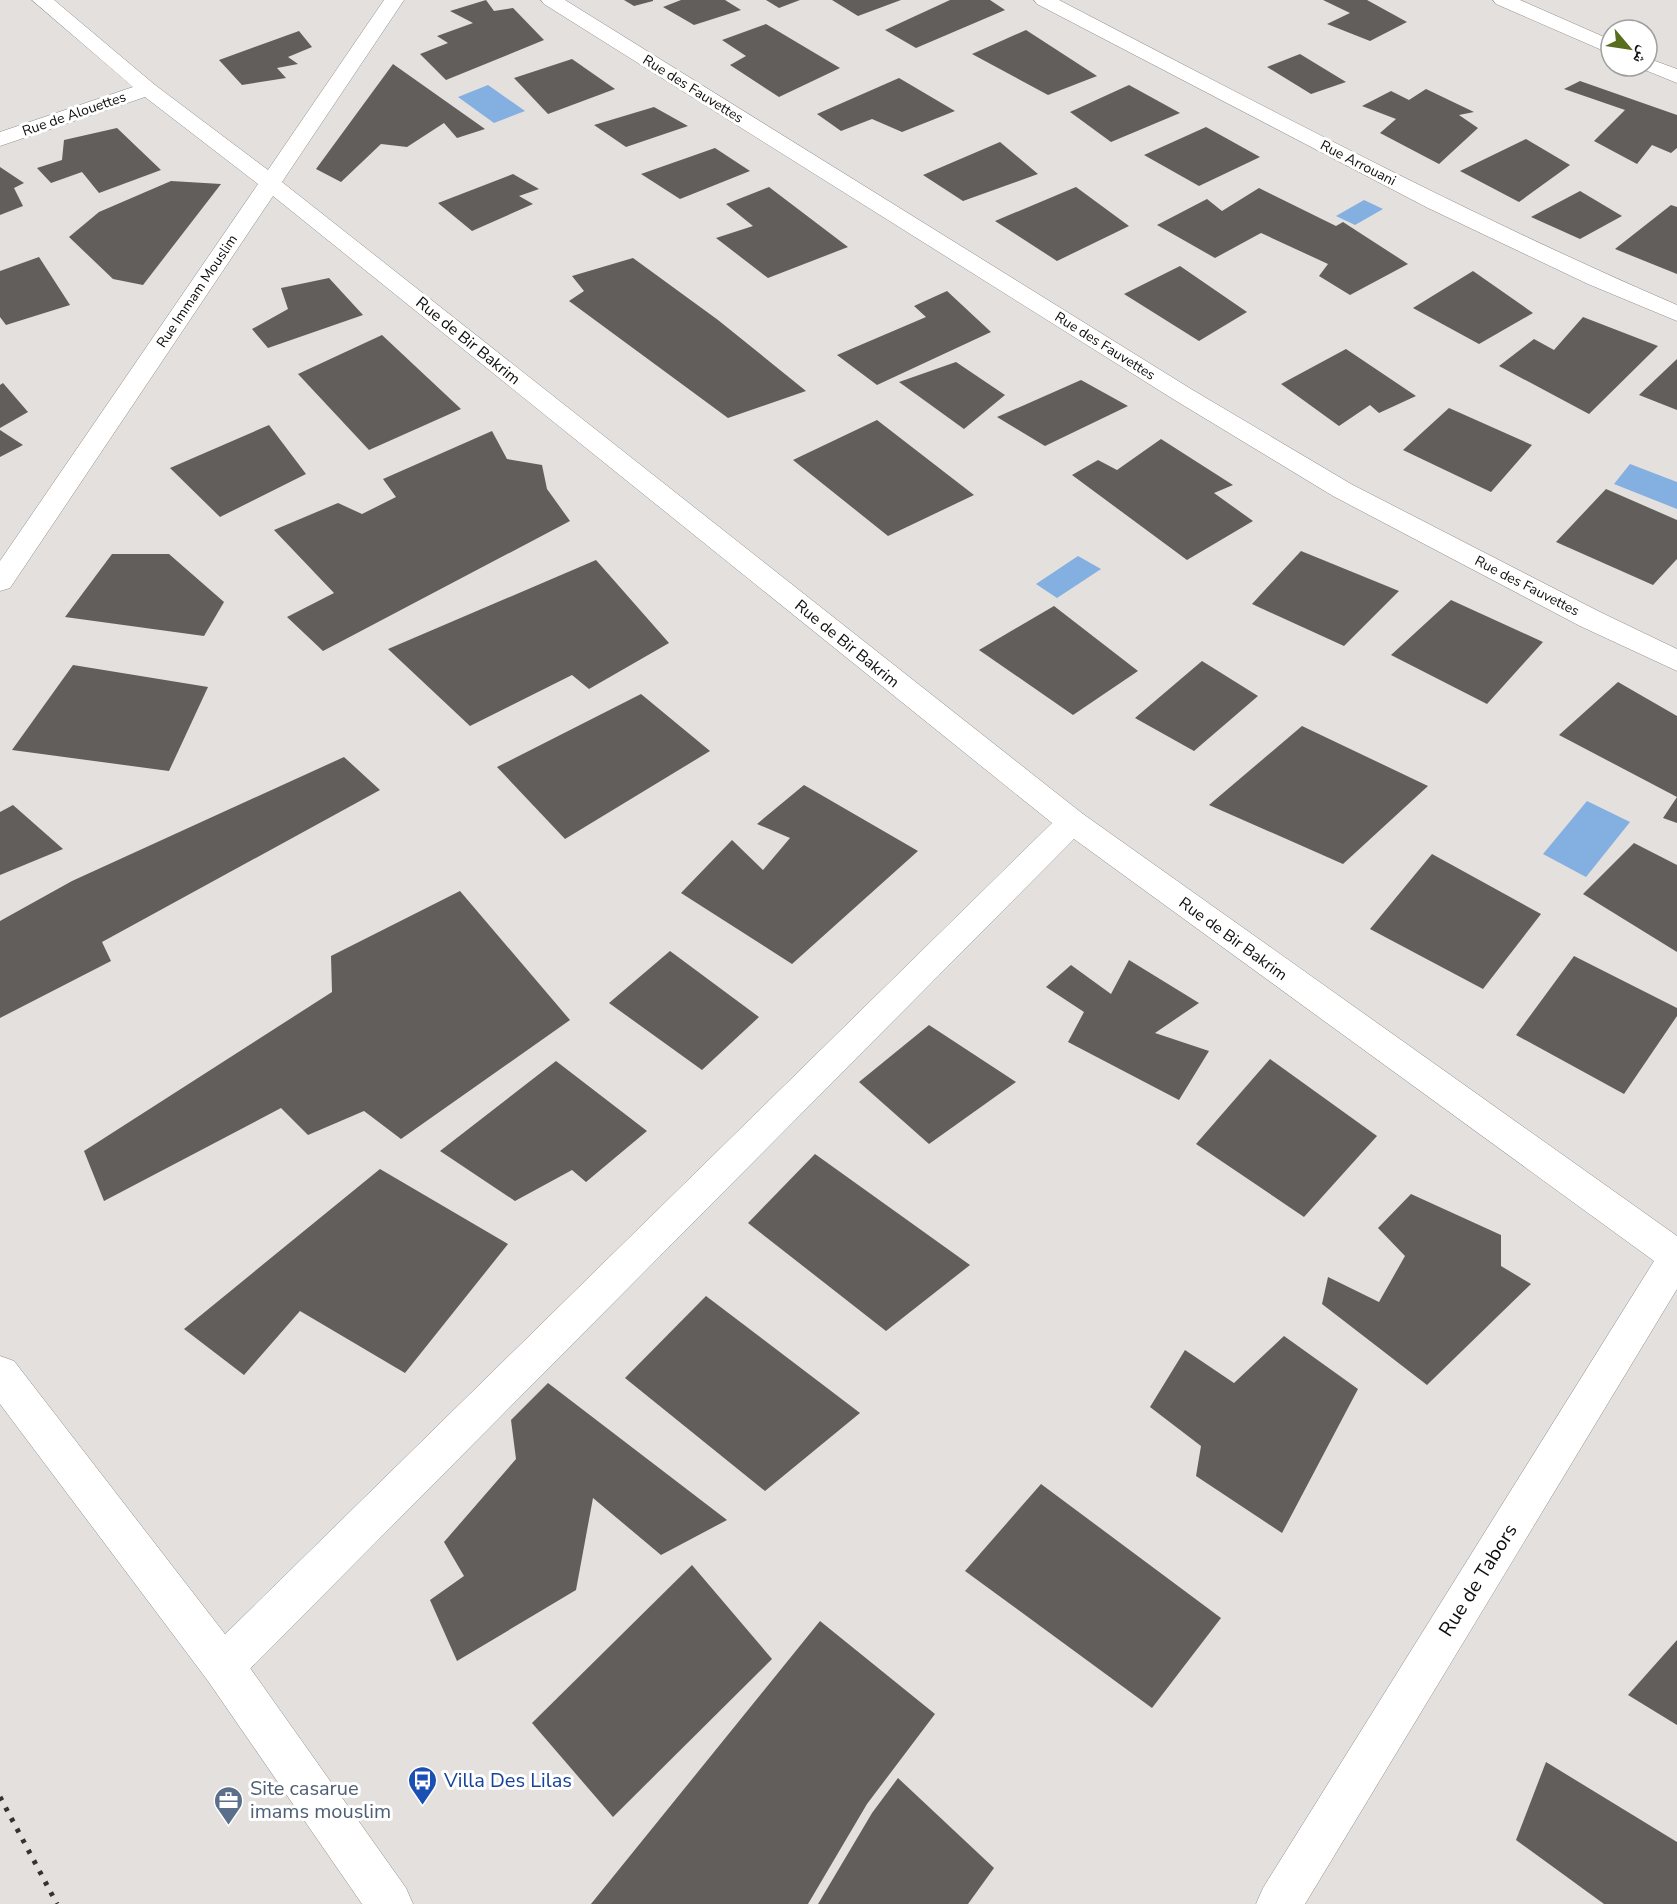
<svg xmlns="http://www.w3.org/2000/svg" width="1677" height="1904" font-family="'Nunito Sans','Noto Naskh Arabic',sans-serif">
<rect width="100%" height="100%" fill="#e4e0dd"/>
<g fill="#84afe1">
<polygon points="488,85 525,111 494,123 458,97"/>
<polygon points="1364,200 1383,209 1355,225 1336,216"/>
<polygon points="1630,464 1677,482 1677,509 1614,484"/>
<polygon points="1078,556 1101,569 1057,598 1036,584"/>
<polygon points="1587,801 1630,822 1586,877 1543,854"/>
</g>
<g fill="#615e5b">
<polygon points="486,0 494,11 513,8 544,40 446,80 420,54 448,43 437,36 473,23 450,11"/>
<polygon points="624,0 653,0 653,1 634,6"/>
<polygon points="681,0 725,0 741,10 694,25 663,7"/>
<polygon points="766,0 800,0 779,8"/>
<polygon points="832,0 901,0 858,16"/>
<polygon points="950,0 990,0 1005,10 916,48 885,30"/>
<polygon points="1323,0 1367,0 1407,22 1370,41 1327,24 1350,13"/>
<polygon points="766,24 840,68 779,97 730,65 746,56 722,40"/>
<polygon points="1026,30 1097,76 1048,95 972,54"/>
<polygon points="299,31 312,47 288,57 298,64 277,68 286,78 242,85 219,60"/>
<polygon points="1300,54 1346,82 1311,94 1267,67"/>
<polygon points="572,59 615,89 548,114 514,78"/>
<polygon points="393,64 485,129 457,138 444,123 407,147 381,144 341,182 316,169"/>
<polygon points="899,78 955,111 902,132 872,119 841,131 817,114"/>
<polygon points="1580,81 1677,115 1677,148 1671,153 1652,145 1637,164 1594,141 1625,110 1564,89"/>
<polygon points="1129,85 1180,113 1111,142 1070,112"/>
<polygon points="1426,89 1474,112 1459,115 1478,128 1439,164 1380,133 1396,119 1362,106 1391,91 1409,100"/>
<polygon points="654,107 688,126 626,147 594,125"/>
<polygon points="1206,127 1260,157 1199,186 1144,155"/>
<polygon points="117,128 161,170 99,193 82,172 51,183 37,168 62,160 64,140"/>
<polygon points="1526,139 1570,165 1519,202 1460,171"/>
<polygon points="1000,142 1038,174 963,201 923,175"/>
<polygon points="715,148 750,171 680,199 641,174"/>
<polygon points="0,167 24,183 14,188 23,206 0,215"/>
<polygon points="513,174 539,189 519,196 533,204 472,231 438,203"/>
<polygon points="171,181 221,184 143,285 113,279 69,237 99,212"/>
<polygon points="769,187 848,247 768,278 716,238 753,226 726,204"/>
<polygon points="1076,187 1129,226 1057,261 995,221"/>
<polygon points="1259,188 1336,226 1343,222 1408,264 1350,295 1319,276 1328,264 1261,233 1215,258 1157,225 1207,199 1222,211"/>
<polygon points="1580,191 1622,216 1580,239 1531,217"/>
<polygon points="1671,205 1677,207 1677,274 1615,249"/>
<polygon points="39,257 70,305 6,325 0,317 0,271"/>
<polygon points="633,258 718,320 806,391 728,418 569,301 584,291 572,276"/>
<polygon points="1180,266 1247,312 1199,341 1124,294"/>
<polygon points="1473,271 1533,313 1479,344 1413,308"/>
<polygon points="329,278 363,315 268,348 252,329 288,309 281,288"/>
<polygon points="947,291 991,332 877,385 837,355 926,317 914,306"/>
<polygon points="1583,317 1658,346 1589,414 1499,366 1534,339 1554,350"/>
<polygon points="382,335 461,409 369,450 298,374"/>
<polygon points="1346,349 1416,396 1379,413 1370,405 1339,426 1281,384"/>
<polygon points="1677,359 1677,410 1639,395"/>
<polygon points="956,362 1005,395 964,429 899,382"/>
<polygon points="1081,380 1128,406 1045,446 997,417"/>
<polygon points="3,383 28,412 0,428 0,385"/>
<polygon points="1449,408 1532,445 1491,492 1403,450"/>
<polygon points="877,420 974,495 888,536 793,460"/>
<polygon points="269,425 306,474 220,517 170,468"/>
<polygon points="0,430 23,445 0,457"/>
<polygon points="492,431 507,459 542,465 547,489 570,521 323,651 287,617 334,593 274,530 338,503 362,514 396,497 383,479"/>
<polygon points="1161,439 1233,485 1214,493 1253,521 1187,560 1072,475 1098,460 1117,470"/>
<polygon points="1606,489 1677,520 1677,559 1653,585 1556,542"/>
<polygon points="1301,551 1399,591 1344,646 1252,604"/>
<polygon points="112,554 169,554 224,602 204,636 65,617"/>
<polygon points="596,560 669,643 589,689 572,675 470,726 388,649"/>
<polygon points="1451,600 1543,642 1487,704 1391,655"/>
<polygon points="1054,606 1138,671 1073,715 979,650"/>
<polygon points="1202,661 1258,696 1194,751 1135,718"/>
<polygon points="73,665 208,687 169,771 12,750"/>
<polygon points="1618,682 1677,716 1677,797 1559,735"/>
<polygon points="641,694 710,751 565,839 497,767"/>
<polygon points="1302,726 1428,786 1343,864 1209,805"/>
<polygon points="344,757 380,790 102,942 111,961 0,1018 0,921 72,881"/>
<polygon points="804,785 918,851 792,964 681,893 732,840 763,870 790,838 757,824"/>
<polygon points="1677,797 1677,823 1663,818"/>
<polygon points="13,805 63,849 0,875 0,812"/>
<polygon points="1634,843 1677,865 1677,952 1583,894"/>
<polygon points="1432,854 1541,914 1483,989 1370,929"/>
<polygon points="460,891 570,1020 401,1139 364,1111 308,1135 281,1108 104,1201 84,1151 332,992 331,956"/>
<polygon points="670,951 759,1017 702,1070 609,1003"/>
<polygon points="1574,956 1677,1008 1677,1016 1624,1094 1516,1035"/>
<polygon points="1129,960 1199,1003 1155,1033 1209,1051 1179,1100 1068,1042 1084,1012 1046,987 1071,965 1111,994"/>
<polygon points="929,1025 1016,1082 929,1144 859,1082"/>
<polygon points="1270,1059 1377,1136 1304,1217 1196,1144"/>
<polygon points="556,1061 647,1131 586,1182 572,1170 515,1201 440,1151"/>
<polygon points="815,1154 970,1265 886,1331 748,1223"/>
<polygon points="380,1169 508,1244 405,1373 300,1311 244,1375 184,1329"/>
<polygon points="1411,1194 1501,1235 1501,1266 1531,1284 1427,1385 1322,1304 1328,1277 1379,1302 1405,1256 1378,1228"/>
<polygon points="706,1296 860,1413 765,1491 625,1378"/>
<polygon points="1284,1336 1358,1389 1282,1533 1196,1476 1201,1446 1150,1407 1185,1350 1234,1383"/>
<polygon points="548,1383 727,1520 661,1555 593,1498 576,1590 457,1661 430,1600 464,1576 444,1542 516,1459 511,1420"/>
<polygon points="1041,1484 1221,1618 1152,1708 965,1571"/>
<polygon points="692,1565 772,1659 613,1817 532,1723"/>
<polygon points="820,1621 935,1714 867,1804 808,1904 591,1904"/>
<polygon points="1677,1640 1677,1725 1628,1695"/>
<polygon points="1546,1762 1677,1842 1677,1904 1604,1904 1516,1840"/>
<polygon points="898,1778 994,1868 968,1904 818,1904 872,1813"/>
</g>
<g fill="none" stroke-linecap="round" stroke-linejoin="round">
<defs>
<g id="street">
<polygon points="32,0 54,0 155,85 268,170 384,0 404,0 282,182 1083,814 1677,1236 1677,1289 1305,1904 1256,1904 1263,1888 1654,1261 1074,839 238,1681 223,1687 208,1681 202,1666 208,1651 1052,823 273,196 10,588 0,591 0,561 258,184 145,97 0,146 0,132 133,87"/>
<polygon points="541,0 565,0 1191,389 1351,484 1600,612 1677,649 1677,671 1580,626 1333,496 1173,399 544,4"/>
<path d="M1034,0H1059C1263,106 1466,214 1677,305V321L1588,284L1428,208L1037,4Z"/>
<polygon points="1493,0 1520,0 1611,40 1611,54 1496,4"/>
<polygon points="1647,58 1677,69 1677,83 1640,68 1638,66 1647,66"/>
</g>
<polygon id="primary" points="0,1356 14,1361 238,1651 406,1888 413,1904 362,1904 208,1681 0,1404"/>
</defs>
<use href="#street" stroke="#918d8b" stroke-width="1"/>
<use href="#primary" stroke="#918d8b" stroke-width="1"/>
<use href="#street" fill="#fff" fill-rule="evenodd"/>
<use href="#primary" fill="#fff" fill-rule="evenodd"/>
<polyline stroke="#353332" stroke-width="5" stroke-dasharray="4 8" stroke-linecap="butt" points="0,1797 57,1904"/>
</g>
<defs>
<symbol id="bus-pin" viewBox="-11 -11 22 30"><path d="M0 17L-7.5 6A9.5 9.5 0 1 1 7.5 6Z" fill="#1a4fb4" stroke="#fff"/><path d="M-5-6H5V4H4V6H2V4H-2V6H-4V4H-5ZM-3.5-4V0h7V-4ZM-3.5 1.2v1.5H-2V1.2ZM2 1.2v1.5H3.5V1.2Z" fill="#fff"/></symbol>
<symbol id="office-pin" viewBox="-11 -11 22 30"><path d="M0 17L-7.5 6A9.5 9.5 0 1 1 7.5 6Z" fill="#5c6f8a" stroke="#fff"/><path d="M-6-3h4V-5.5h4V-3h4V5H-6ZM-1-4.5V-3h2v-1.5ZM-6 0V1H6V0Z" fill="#fff"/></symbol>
</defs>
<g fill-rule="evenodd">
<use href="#bus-pin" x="406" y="1764" width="33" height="45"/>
<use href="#office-pin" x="212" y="1784" width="33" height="45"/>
</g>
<g text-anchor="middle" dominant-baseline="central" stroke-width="6" stroke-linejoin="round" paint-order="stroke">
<g font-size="14" fill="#0f0e0d" stroke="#fff">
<text transform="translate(693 89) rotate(32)">Rue des Fauvettes</text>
<text transform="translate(74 114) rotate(-19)">Rue de Alouettes</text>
<text transform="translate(1358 163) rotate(27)">Rue Arrouani</text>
<text transform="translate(197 291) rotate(-56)">Rue Immam Mouslim</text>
<text transform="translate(1105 346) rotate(32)">Rue des Fauvettes</text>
<text transform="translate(1527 586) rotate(27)">Rue des Fauvettes</text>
</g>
<g font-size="16" fill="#0f0e0d" stroke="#fff">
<text transform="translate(468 341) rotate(39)">Rue de Bir Bakrim</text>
<text transform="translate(847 644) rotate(39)">Rue de Bir Bakrim</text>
<text transform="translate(1233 939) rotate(36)">Rue de Bir Bakrim</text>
</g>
<g font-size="20" fill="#0f0e0d" stroke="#fff">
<text transform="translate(1478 1580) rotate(-58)">Rue de Tabors</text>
</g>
<g font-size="20" fill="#164399" stroke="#fff" text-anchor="start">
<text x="444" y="1780">Villa Des Lilas</text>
</g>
<g font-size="20" fill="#4e5e75" stroke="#fff" text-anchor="start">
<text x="250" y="1788">Site casarue<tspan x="250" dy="23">imams mouslim</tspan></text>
</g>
</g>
<g transform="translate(1629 48) rotate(119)"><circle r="28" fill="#ffffff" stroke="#9f9f9e" stroke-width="1.5"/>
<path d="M0-4.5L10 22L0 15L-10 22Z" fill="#586e1e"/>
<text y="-9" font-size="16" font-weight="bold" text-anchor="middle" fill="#0f0e0d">ش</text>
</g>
</svg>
